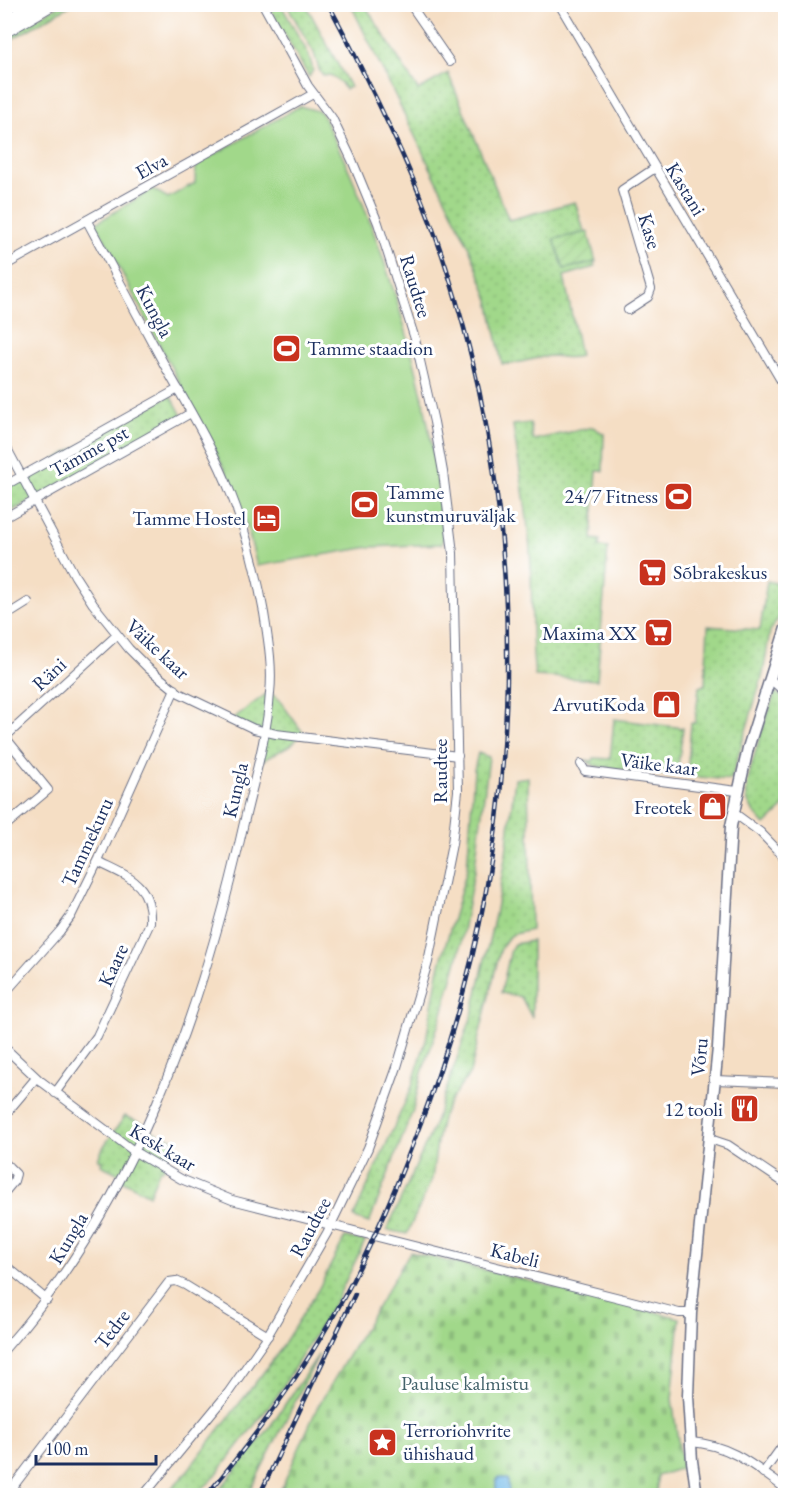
<svg xmlns="http://www.w3.org/2000/svg" width="790" height="1500" font-family="'EB Garamond',serif">
<defs>
<pattern id="grass-dots" width="8" height="8" patternUnits="userSpaceOnUse" patternTransform="scale(1.5)"><rect width="8" height="8" fill="#a1d88a"/><path d="M2 2h.1M6 6h.1" fill="none" stroke="#8aba7a" stroke-width="1.8" stroke-linecap="round"/></pattern>
<pattern id="cemetery-stones" width="16" height="16" patternUnits="userSpaceOnUse" patternTransform="scale(1.5)"><rect width="16" height="16" fill="#a1d88a"/><path d="M2 7V4a2 2 0 0 1 4 0v3zM10 15v-3a2 2 0 0 1 4 0v3z" fill="#8aba7a"/></pattern>
<pattern id="garden-furrows" width="10" height="10" patternUnits="userSpaceOnUse" patternTransform="scale(1.5)"><rect width="10" height="10" fill="#a1d88a"/><path d="M-1 1l2-2M0 10L10 0M9 11l2-2" fill="none" stroke="#8aba7a"/></pattern>
</defs>
<rect width="100%" height="100%" fill="#fff"/>
<filter id="ink" filterUnits="userSpaceOnUse"><feTurbulence type="fractalNoise" baseFrequency=".0167" numOctaves="2"/><feDisplacementMap in="SourceGraphic" scale="12" xChannelSelector="R" yChannelSelector="G"/><feConvolveMatrix kernelMatrix="1 2 1 2 8 2 1 2 1" color-interpolation-filters="sRGB"/></filter>
<filter id="wash" filterUnits="userSpaceOnUse"><feTurbulence type="fractalNoise" baseFrequency=".008" numOctaves="4" result="noise"/><feDisplacementMap in="SourceGraphic" scale="24" xChannelSelector="R" yChannelSelector="G"/><feGaussianBlur stdDeviation="1.35" result="paint"/><feColorMatrix in="noise" values="0 0 0 0 0 0 0 0 0 0 0 0 0 0 0 0 0 1.4 0 .05"/><feComposite in="paint" operator="in"/></filter>
<g filter="url(#wash)">
<rect width="100%" height="100%" fill="#f5dec4"/>
<g fill="url(#grass-dots)" stroke="#5e8474" stroke-width="1.5">
<polygon points="60,5 71,5 5,43 4,37"/>
<polygon points="268,5 281,5 309,55 313,70 309,77"/>
<polygon points="287,5 306,5 350,87 345,89 341,83 330,75 324,76 320,72 314,53"/>
<path d="M351,5H365L418,90L448,73L509,220L575,202L595,267L564,276L580,356C569,360 562,356 551,356C534,357 519,365 502,364L489,300L469,247Z"/>
<polygon points="171,395 182,416 5,515 4,488"/>
<path d="M530,423L533,440L593,427L604,434L603,471H597L592,539L600,540L599,547L608,548L597,680L535,676C529,631 534,584 529,539C526,501 518,463 513,425Z"/>
<polygon points="767,581 785,585 785,598 780,616 770,631 763,674 731,780 687,776 691,723 695,723 699,687 705,685 708,626 760,630"/>
<polygon points="269,692 280,701 307,738 299,737 291,745 258,763 265,732 231,720"/>
<path d="M775,693H777L785,700V806L765,825C758,817 749,808 747,798C743,780 768,713 775,693Z"/>
<polygon points="614,719 683,728 677,774 672,776 595,766 585,760 593,761 594,758 610,759"/>
<polygon points="478,753 489,757 475,866 459,953 441,1017 422,1073 413,1110 369,1223 357,1219 354,1216 411,1089 426,1040 438,972 467,869 474,770"/>
<path d="M528,777L531,930C513,934 508,933 500,951L470,1073L450,1101L442,1118L437,1142L432,1179L407,1234L387,1230L433,1128L472,1015L495,915L506,853L515,779Z"/>
<polygon points="532,941 532,1018 521,997 501,993 511,949 514,944"/>
<polygon points="125,1116 146,1125 145,1128 174,1140 163,1170 160,1169 149,1195 120,1179 121,1175 101,1165 102,1161 98,1159 104,1146"/>
<polygon points="345,1237 365,1241 337,1299 277,1396 212,1480 195,1495 165,1495 185,1474 276,1356 318,1290"/>
<polygon points="319,1354 248,1495 215,1495 265,1434"/>
</g>
<polygon fill="url(#cemetery-stones)" stroke="#5e8474" stroke-width="1.5" points="410,1252 680,1318 672,1399 682,1468 657,1476 657,1495 278,1496 317,1408"/>
<path fill="#a1d88a" stroke="#5e8474" stroke-width="1.5" d="M300,106L321,112C332,135 344,158 354,182C400,293 435,418 443,538L442,544L370,547L257,566L248,530L228,476L96,223L153,189L168,198L195,183L196,165Z"/>
<polygon fill="url(#garden-furrows)" stroke="#5e8474" stroke-width="1.5" points="588,232 596,262 564,269 554,239"/>
<polygon fill="#6fb9e8" stroke="#4574a3" stroke-width="1.5" points="499,1477 508,1479 509,1495 496,1495 496,1482"/>
</g>
<g filter="url(#ink)">
<g fill="none" stroke-linecap="round" stroke-linejoin="round">
<defs>
<g id="minor">
<polyline points="410,4 450,62"/>
<polyline points="559,4 786,389"/>
<polyline points="4,266 313,94"/>
<polyline points="628,310 648,297 651,289 622,190 655,168"/>
<polyline points="4,443 75,576 93,604 129,649 148,668 179,693 254,729 276,734 458,756"/>
<polyline points="4,486 178,389"/>
<polyline points="4,518 191,413"/>
<polyline points="4,617 28,602"/>
<polyline points="770,679 786,693"/>
<polyline points="4,738 117,635"/>
<polyline points="581,764 585,771 737,791"/>
<polyline points="734,813 760,832 786,859"/>
<polyline points="4,827 48,790 5,737"/>
<polyline points="4,994 60,931 71,916 99,859 175,689"/>
<polyline points="4,1047 38,1079 135,1152 181,1179 232,1200 679,1313 691,1313"/>
<polyline points="715,1080 786,1083"/>
<path d="M55,1093L97,1036L150,923C152,883 128,877 98,862"/>
<polyline points="4,1116 36,1078"/>
<polyline points="710,1139 728,1145 786,1184"/>
<polyline points="4,1162 16,1174 14,1181 4,1193"/>
<polyline points="4,1264 47,1300"/>
<path d="M4,1350C133,1205 201,1014 243,827C253,783 267,738 270,693C273,667 268,639 264,613C257,573 246,532 231,494C214,450 189,409 166,368C140,319 113,270 87,221"/>
<path d="M691,1442C731,1445 754,1466 786,1489"/>
<polyline points="763,1473 786,1441"/>
<polyline points="4,1482 23,1496"/>
<polyline points="12,1488 169,1282 176,1281 185,1285 268,1336"/>
<polyline points="143,1496 228,1393 265,1340 327,1233 368,1148 397,1067 428,962 452,844 458,791 453,553 443,472 434,422 415,339 378,223 352,160 332,118 308,86 263,4"/>
</g>
<polyline id="major" points="697,1496 692,1461 688,1396 691,1313 718,1048 731,826 748,748 786,628"/>
<g id="highway">
<polyline points="4,22 35,4"/>
<polyline points="4,32 52,4"/>
</g>
</defs>
<use href="#minor" stroke="#676c82" stroke-width="10"/>
<use href="#major" stroke="#676c82" stroke-width="13"/>
<use href="#highway" stroke="#676c82" stroke-width="14"/>
<use href="#minor" stroke="#fff" stroke-width="8"/>
<use href="#major" stroke="#fff" stroke-width="10"/>
<use href="#highway" stroke="#fff" stroke-width="12"/>
<defs>
<g id="rail">
<path d="M206,1496C257,1435 305,1369 343,1299C371,1247 394,1193 415,1138C525,860 538,553 446,267C425,201 396,138 365,76C353,52 342,28 328,4"/>
<polyline points="259,1496 355,1294"/>
</g>
</defs>
<use href="#rail" stroke="#1b2f5e" stroke-width="4.5"/>
<use href="#rail" stroke="#fff" stroke-width="2" stroke-dasharray="7" stroke-linecap="butt"/>
</g>
</g>
<defs>
<symbol id="stadium-square" viewBox="-11 -11 22 22"><rect x="-9" y="-9" width="18" height="18" rx="4" fill="#c8321e" stroke="#fff"/><path d="M0-5a6.5 5 0 1 0 0 10a6.5 5 0 1 0 0-10ZM-3.5-1.8h7v3.6h-7Z" fill="#fff"/></symbol>
<symbol id="hotel-square" viewBox="-11 -11 22 22"><rect x="-9" y="-9" width="18" height="18" rx="4" fill="#c8321e" stroke="#fff"/><path d="M-6-4.5h1.5V1H6V5H4.5V3h-9V5H-6ZM-4 0a1.8 1.8 0 1 1 3.6 0ZM.5 0V-2.5h3Q6-2.5 6 0Z" fill="#fff"/></symbol>
<symbol id="supermarket-square" viewBox="-11 -11 22 22"><rect x="-9" y="-9" width="18" height="18" rx="4" fill="#c8321e" stroke="#fff"/><path d="M-6-5.5h2.5l.6 2H6L4.5 2H-2.5L-4.4-4H-6ZM-1.5 3.2a1.3 1.3 0 1 0 .1 0ZM3 3.2a1.3 1.3 0 1 0 .1 0Z" fill="#fff"/></symbol>
<symbol id="shop-square" viewBox="-11 -11 22 22"><rect x="-9" y="-9" width="18" height="18" rx="4" fill="#c8321e" stroke="#fff"/><path d="M-5-2.5h2.3a2.7 3.5 0 0 1 5.4 0H5L5.5 6h-11ZM-1.5-2.5h3a1.5 2.3 0 0 0-3 0Z" fill="#fff"/></symbol>
<symbol id="restaurant-square" viewBox="-11 -11 22 22"><rect x="-9" y="-9" width="18" height="18" rx="4" fill="#c8321e" stroke="#fff"/><path d="M-5-6h1v4h1v-4h1v4h1v-4h1v5L-1.5 .5V6h-2V.5L-5-1ZM5-6V6H3V1.5H1.5Q1.5-4 5-6Z" fill="#fff"/></symbol>
<symbol id="sight-square" viewBox="-11 -11 22 22"><rect x="-9" y="-9" width="18" height="18" rx="4" fill="#c8321e" stroke="#fff"/><path d="M0-6L1.8-2.2L6-1.7L2.9 1.2L3.7 5.4L0 3.3L-3.7 5.4L-2.9 1.2L-6-1.7L-1.8-2.2Z" fill="#fff"/></symbol>
</defs>
<g fill-rule="evenodd">
<use href="#stadium-square" x="270" y="332" width="33" height="33"/>
<use href="#stadium-square" x="662" y="480" width="33" height="33"/>
<use href="#stadium-square" x="348" y="488" width="33" height="33"/>
<use href="#hotel-square" x="250" y="502" width="33" height="33"/>
<use href="#supermarket-square" x="636" y="556" width="33" height="33"/>
<use href="#supermarket-square" x="642" y="616" width="33" height="33"/>
<use href="#shop-square" x="650" y="688" width="33" height="33"/>
<use href="#shop-square" x="696" y="790" width="33" height="33"/>
<use href="#restaurant-square" x="728" y="1092" width="33" height="33"/>
<use href="#sight-square" x="366" y="1426" width="33" height="33"/>
</g>
<g text-anchor="middle" dominant-baseline="central" stroke-width="6" stroke-linejoin="round" paint-order="stroke">
<g font-size="20" fill="#1b2f5e" stroke="#fff">
<text transform="translate(151 166) rotate(-29)">Elva</text>
<text transform="translate(686 189) rotate(59)">Kastani</text>
<text transform="translate(650 231) rotate(73)">Kase</text>
<text transform="translate(416 286) rotate(73)">Raudtee</text>
<text transform="translate(155 311) rotate(62)">Kungla</text>
<text transform="translate(89 451) rotate(-29)">Tamme pst</text>
<text transform="translate(158 649) rotate(43)">Väike kaar</text>
<text transform="translate(49 674) rotate(-43)">Räni</text>
<text transform="translate(659 764) rotate(7)">Väike kaar</text>
<text transform="translate(440 771) rotate(-90)">Raudtee</text>
<text transform="translate(235 790) rotate(-77)">Kungla</text>
<text transform="translate(87 842) rotate(-65)">Tammekuru</text>
<text transform="translate(113 965) rotate(-65)">Kaare</text>
<text transform="translate(699 1057) rotate(-85)">Võru</text>
<text transform="translate(163 1147) rotate(31)">Kesk kaar</text>
<text transform="translate(310 1227) rotate(-62)">Raudtee</text>
<text transform="translate(68 1238) rotate(-59)">Kungla</text>
<text transform="translate(515 1255) rotate(14)">Kabeli</text>
<text transform="translate(112 1329) rotate(-53)">Tedre</text>
</g>
<g font-size="20" fill="#1b2f5e" stroke="#fff" text-anchor="end">
<text x="307" y="348" text-anchor="start">Tamme staadion</text>
<text x="386" y="492" text-anchor="start">Tamme<tspan x="386" dy="23">kunstmuruväljak</tspan></text>
<text x="658" y="496">24/7 Fitness</text>
<text x="246" y="518">Tamme Hostel</text>
<text x="673" y="572" text-anchor="start">Sõbrakeskus</text>
<text x="637" y="633">Maxima XX</text>
<text x="645" y="704">ArvutiKoda</text>
<text x="692" y="807">Freotek</text>
<text x="723" y="1109">12 tooli</text>
<text x="403" y="1430" text-anchor="start">Terroriohvrite<tspan x="403" dy="23">ühishaud</tspan></text>
</g>
<g font-size="20" fill="#43626b" stroke="#fff">
<text x="465" y="1383">Pauluse kalmistu</text>
</g>
</g>
<rect width="790" height="1500" fill="none" stroke="#fff" stroke-width="24"/>
<path d="M36 1455v9h120v-9" fill="none" stroke="#1b2f5e" stroke-width="3"/>
<text x="45" y="1455" font-size="18" fill="#1b2f5e" stroke="#ffffff" stroke-width="4.5" paint-order="stroke">100 m</text>
</svg>
